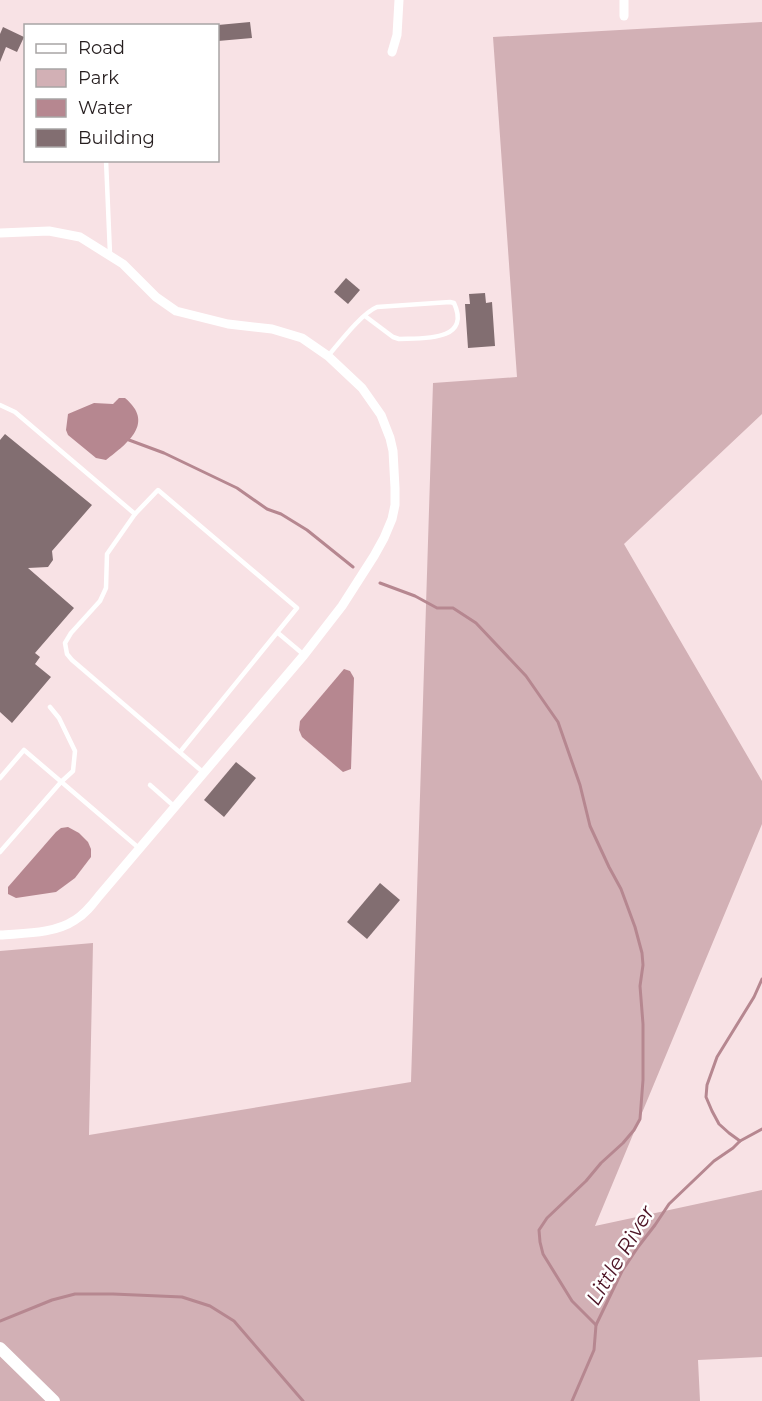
<svg xmlns="http://www.w3.org/2000/svg" width="762" height="1401" font-family="Montserrat,sans-serif">
<rect width="100%" height="100%" fill="#f8e2e5"/>
<polygon fill="#d2b0b5" points="762,22 762,414 624,544 762,781 762,824 595,1226 762,1190 762,1357 698,1360 700,1401 0,1401 0,951 93,943 89,1135 411,1082 433,383 517,377 493,37"/>
<g fill="#b68790">
<path d="M119,398H125C155,423 128,443 106,460L96,458L68,435L66,430L68,414L94,403L113,404Z"/>
<polygon points="344,669 350,671 354,678 351,769 343,772 302,737 299,730 300,721"/>
<polygon points="68,827 79,833 88,842 91,849 91,857 75,878 56,892 16,898 8,894 8,887 56,832 61,828"/>
</g>
<g fill="none" stroke-linecap="round" stroke-linejoin="round">
<g stroke="#b68790" stroke-width="3">
<polyline points="129,440 164,453 237,488 267,509 281,514 307,530 353,567"/>
<polyline points="380,583 415,596 437,608 453,608 476,623 526,676 558,722 580,785 590,826 609,867 621,889 635,927 642,953 643,965 640,986 643,1024 643,1080 640,1119 634,1130 623,1143 601,1163 586,1181 547,1218 539,1230 540,1242 543,1254 572,1301 596,1325"/>
<polyline points="740,1141 729,1133 719,1124 712,1111 706,1097 707,1085 717,1057 754,997 762,979"/>
<polyline points="0,1321 52,1300 75,1294 113,1294 182,1297 210,1306 234,1321 303,1401"/>
<polyline points="572,1401 594,1350 596,1325 622,1271 638,1247 655,1225 669,1204 714,1161 733,1148 740,1141 762,1129"/>
</g>
</g>
<g fill="#826e71">
<polygon points="250,22 252,38 218,41 218,25"/>
<polygon points="3,27 24,37 17,52 6,47 0,62 0,34"/>
<polygon points="346,278 360,290 348,304 334,292"/>
<polygon points="485,293 486,303 492,302 495,346 468,348 465,304 470,304 469,294"/>
<polygon points="5,434 92,505 52,551 53,560 48,567 28,568 74,608 35,653 40,657 35,664 51,677 12,723 0,712 0,440"/>
<polygon points="236,762 256,778 224,817 204,800"/>
<polygon points="380,883 400,900 367,939 347,922"/>
</g>
<g fill="none" stroke-linecap="round" stroke-linejoin="round">
<g stroke="#fff" stroke-width="4.5">
<polyline points="106,160 110,254"/>
<path d="M328,356C340,342 362,313 377,307L450,302L454,303C472,342 421,338 399,339L393,337L365,316"/>
<polyline points="0,405 15,412 135,514 158,490 297,608 180,752"/>
<polyline points="135,514 107,554 106,588 100,601 71,633 65,643 67,654 72,660 204,773"/>
<polyline points="278,633 303,654"/>
<polyline points="0,778 24,750 140,849"/>
<polyline points="150,785 175,807"/>
<polyline points="0,852 61,782 73,771 75,751 59,718 50,707"/>
</g>
<g stroke="#fff" stroke-width="9">
<polyline points="624,0 624,16"/>
<polyline points="392,52 397,35 399,0"/>
<path d="M0,233L49,231L80,237L123,264L156,297L176,311L228,324L272,329L302,338L328,356L362,388L381,415L390,438L393,451L395,488V505L392,519L384,538L374,556L342,606L304,655L99,896C92,905 85,914 75,920C54,934 25,933 0,935"/>
</g>
<polyline stroke="#fff" stroke-width="12" points="0,1348 54,1401"/>
</g>
<g text-anchor="middle" dominant-baseline="central" stroke-width="5" stroke-linejoin="round" paint-order="stroke">
<g font-size="21" font-style="italic" fill="#4d1324" stroke="#fff">
<text transform="translate(620 1255) rotate(-59)">Little River</text>
</g>
</g>
<rect x="24" y="24" width="195" height="138" fill="#ffffff" stroke="#a8a5a5" stroke-width="1.5"/>
<rect x="36" y="44" width="30" height="9" fill="#ffffff" stroke="#a8a5a5" stroke-width="1.5"/>
<text x="78" y="54" font-size="18" fill="#261e1f">Road</text>
<rect x="36" y="69" width="30" height="18" fill="#d2b0b5" stroke="#a8a5a5" stroke-width="1.5"/>
<text x="78" y="84" font-size="18" fill="#261e1f">Park</text>
<rect x="36" y="99" width="30" height="18" fill="#b68790" stroke="#a8a5a5" stroke-width="1.5"/>
<text x="78" y="114" font-size="18" fill="#261e1f">Water</text>
<rect x="36" y="129" width="30" height="18" fill="#826e71" stroke="#a8a5a5" stroke-width="1.5"/>
<text x="78" y="144" font-size="18" fill="#261e1f">Building</text>
</svg>
